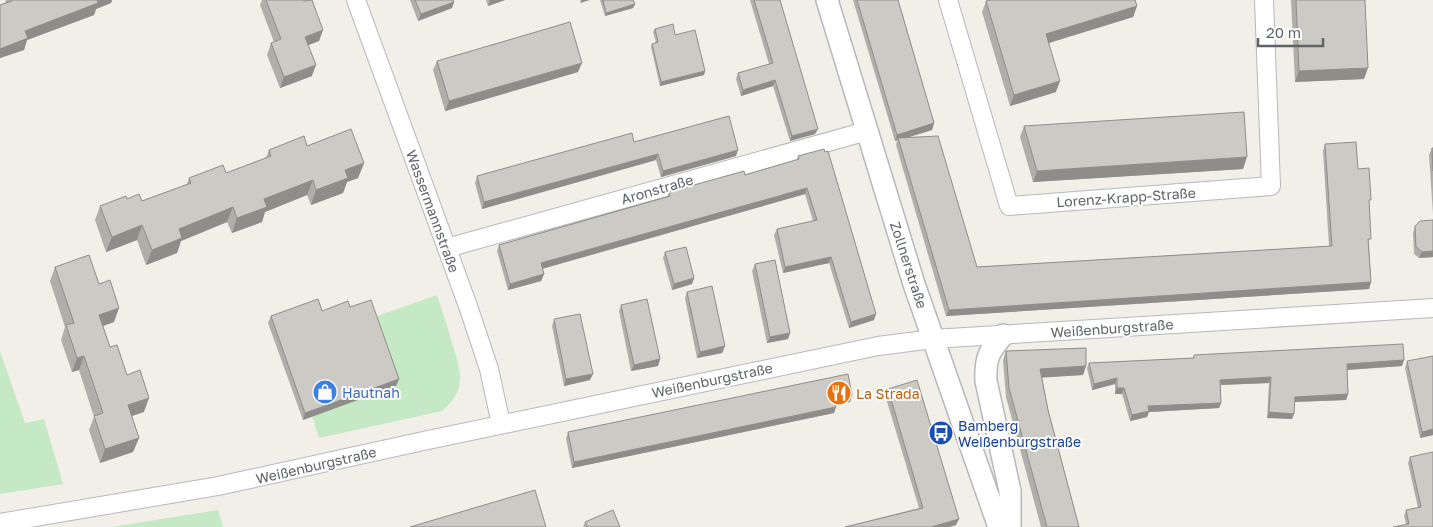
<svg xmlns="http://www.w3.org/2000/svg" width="1433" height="527" font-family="'Golos Text',sans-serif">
<rect width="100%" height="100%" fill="#f1efe8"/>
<g fill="#c5e8c5">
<path d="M437,295C442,310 447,325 451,340C460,368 469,389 442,411L319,438L312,416L372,318Z"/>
<polygon points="0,351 25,423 44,419 63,484 0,494"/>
<polygon points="218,510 223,527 112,527"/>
</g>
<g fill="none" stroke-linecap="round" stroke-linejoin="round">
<defs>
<g id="minor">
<polyline points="356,0 468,306 489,369 501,424"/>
<polyline points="948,0 1009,206 1271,186 1264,0"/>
<polyline points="447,248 867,131"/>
<polyline points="0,523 218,486 428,440 878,346 933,339 1433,308"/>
</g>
<g id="tertiary">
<polyline points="827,0 914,284 999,527"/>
<path d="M1003,335C989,351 985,358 986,381L1010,491V527"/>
</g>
</defs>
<use href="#minor" stroke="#b5b8bc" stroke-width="20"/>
<use href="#tertiary" stroke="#b5b8bc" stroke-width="24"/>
<use href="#minor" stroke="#fff" stroke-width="18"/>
<use href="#tertiary" stroke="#fff" stroke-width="21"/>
</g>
<g fill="#afaea9">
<polygon points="6,0 112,0 111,3 96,9 94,15 27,40 24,50 0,58 0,5 5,3"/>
<polygon points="262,0 304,0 319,41 308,45 312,76 280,88 267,55 271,43 274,42 260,5"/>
<polygon points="410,0 453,0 454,2 452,8 418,21"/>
<polygon points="486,0 505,0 488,6"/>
<polygon points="600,0 633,0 635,4 633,8 605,16"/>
<polygon points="750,0 780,0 815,134 790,141 773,86 741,96 736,79 738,73 769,64"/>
<polygon points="853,0 898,0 934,123 932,130 906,138 977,267 1329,246 1323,151 1325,144 1358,169 1369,205 1369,245 1371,282 1369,289 946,316 896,145 897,140 895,141"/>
<polygon points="1291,0 1365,0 1364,79 1295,82"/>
<polygon points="986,1 1137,6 1133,17 1049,43 1056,92 1010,106 982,12"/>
<polygon points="655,29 675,35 705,71 704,75 660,86 651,47 652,44 656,42 653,32"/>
<polygon points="437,61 578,72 445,111 433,70"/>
<polygon points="1024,126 1243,169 1033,182 1020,137"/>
<polygon points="634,142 736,156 661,177 656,160 482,209 475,183 477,176"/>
<polygon points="307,146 364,163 358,178 347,182 343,193 311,205 307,195 265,212 262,222 232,233 227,222 181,241 177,253 146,265 137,240 106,252 95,220 100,206 127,199 142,201 187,184 189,178 226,173 266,158 269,150"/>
<polygon points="1432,148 1433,148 1433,214 1429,155"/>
<polygon points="798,156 874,320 849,328 829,263 783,273 774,235 777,229 813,221 805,194 542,269 544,274 541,281 508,290 497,251 499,245 667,197 669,192 745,175 797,160"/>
<polygon points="1433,220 1433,257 1419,258 1414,254 1413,233 1415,226"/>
<polygon points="665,252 694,278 692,284 672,290 663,258"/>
<polygon points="755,264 790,333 788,339 767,343 752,271"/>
<polygon points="55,267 99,284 114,322 103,326 110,347 127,375 144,412 131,416 139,438 133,452 100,463 89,430 94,417 79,370 72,372 61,340 65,327 50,281"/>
<polygon points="687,292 725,346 722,353 697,358 685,298"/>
<polygon points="621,305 660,359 658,366 631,371 619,311"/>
<polygon points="350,307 399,379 396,386 303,420 268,323 271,316"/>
<polygon points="554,319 590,380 564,386 552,326"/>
<polygon points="1006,351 1086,366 1083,375 1042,377 1048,410 1079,527 1041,527 1006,397 1003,360"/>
<polygon points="1194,355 1404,360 1402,366 1347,370 1348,394 1346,400 1294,402 1292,419 1267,418 1269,383 1220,385 1221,403 1219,408 1149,412 1147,417 1130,421 1122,394 1115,394 1115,384 1092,390 1087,368 1089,363 1193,358"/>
<polygon points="1407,361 1433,435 1420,438 1405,368"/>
<polygon points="888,389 956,525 949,527 845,527 919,508 885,395"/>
<polygon points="852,395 850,402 836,405 834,413 572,468 566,439 568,432"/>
<polygon points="1410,457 1433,527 1406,524 1404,516 1406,510 1418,508 1408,463"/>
<polygon points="585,522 620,527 583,527"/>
</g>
<g fill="#8f8d8a">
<polygon points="96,0 112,0 111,3 96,9 94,15 27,40 24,50 0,58 0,49 25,31"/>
<polygon points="490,0 505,0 488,6"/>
<polygon points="581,0 590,0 580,3"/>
<polygon points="454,2 452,8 418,21 421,14"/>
<polygon points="635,4 633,8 605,16 606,13"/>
<polygon points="1137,6 1133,17 1042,45 1046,34"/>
<polygon points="323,30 319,41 301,48 305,37"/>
<polygon points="582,63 578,72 445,111 449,101"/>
<polygon points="316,65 312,76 280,88 284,77"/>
<polygon points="1368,68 1364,79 1295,82 1299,71"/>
<polygon points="705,71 704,75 660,86 661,82"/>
<polygon points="775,80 773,86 741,96 743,90"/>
<polygon points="1060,81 1056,92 1010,106 1014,95"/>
<polygon points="934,123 932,130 899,140 898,138 897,140 895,141 897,135"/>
<polygon points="818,129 815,134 790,141 792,136"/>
<polygon points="738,150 736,156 661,177 663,171"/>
<polygon points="658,154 656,160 482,209 484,202"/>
<polygon points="1247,157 1243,169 1033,182 1037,171"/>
<polygon points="364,163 358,178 347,182 343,193 311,205 316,190 345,170"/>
<polygon points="313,180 307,195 265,212 262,222 232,233 237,218 264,199"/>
<polygon points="807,188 805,194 538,270 541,263"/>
<polygon points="233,207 227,222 181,241 177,253 146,265 152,250 179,229"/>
<polygon points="142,225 137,240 106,252 112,237"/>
<polygon points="1433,251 1433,257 1419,258 1422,252"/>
<polygon points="831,257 829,263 783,273 785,267"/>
<polygon points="544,274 541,281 508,290 510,284"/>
<polygon points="694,278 692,284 672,290 674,284"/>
<polygon points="1371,282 1369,289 946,316 949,310"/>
<polygon points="119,308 114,322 94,329 99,315"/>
<polygon points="876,314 874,320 849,328 851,322"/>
<polygon points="790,333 788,339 767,343 770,337"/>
<polygon points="725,346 722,353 697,358 700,352"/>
<polygon points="84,356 79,370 72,372 77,358"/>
<polygon points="660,359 658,366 631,371 634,365"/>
<polygon points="1404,360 1402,366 1345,370 1347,364"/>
<polygon points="1086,366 1083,375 1037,378 1040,369"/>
<polygon points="593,374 590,380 564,386 566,379"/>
<polygon points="1271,377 1269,383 1218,385 1220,380"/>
<polygon points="1117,378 1115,384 1092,390 1094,384"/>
<polygon points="399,379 396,386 303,420 305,413"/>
<polygon points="1117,388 1124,388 1122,394 1115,394"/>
<polygon points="1348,394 1346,400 1292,402 1295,397"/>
<polygon points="852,395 850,402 832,406 835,399"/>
<polygon points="149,398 144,412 123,419 128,405"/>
<polygon points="1221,403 1219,408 1149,412 1147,417 1130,421 1132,415 1148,406"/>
<polygon points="836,407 834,413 572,468 574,462"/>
<polygon points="1269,412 1294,414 1292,419 1267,418"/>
<polygon points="1433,429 1433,435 1420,438 1422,432"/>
<polygon points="139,438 133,452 100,463 105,449"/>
<polygon points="959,519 956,525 949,527 931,527"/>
</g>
<g fill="#cccac5" stroke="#8f8d8a">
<polygon points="11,0 97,0 98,3 25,31 28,38 0,49 0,5 12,1"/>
<polygon points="266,0 304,0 304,1 312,0 323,30 305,37 316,65 284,77 271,43 281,39"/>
<polygon points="415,0 453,0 454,2 421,14"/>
<polygon points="603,0 633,0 635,4 606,13"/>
<polygon points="754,0 780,0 818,129 792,136 775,80 743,90 738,73 773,63"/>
<polygon points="857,0 898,0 934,123 897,135"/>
<polygon points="990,0 1135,0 1137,6 1046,34 1060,81 1014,95 986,1"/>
<polygon points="1296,0 1365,0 1368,68 1299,71"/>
<polygon points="570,22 582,63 449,101 437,61"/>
<polygon points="673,24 675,35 695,30 705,71 661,82 652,44 658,42 655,29"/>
<polygon points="1244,112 1247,157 1037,171 1024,126"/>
<polygon points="729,116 738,150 663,171 658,154 484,202 477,176 632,133 634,142"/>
<polygon points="351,129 364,163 345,170 348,178 316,190 313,180 264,199 267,207 237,218 233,207 179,229 182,238 152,250 142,225 112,237 100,206 126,196 127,199 139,194 142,201 191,183 189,178 223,165 226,173 271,156 269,150 304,136 307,146"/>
<polygon points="938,136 977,267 1332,246 1325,144 1356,142 1358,169 1369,168 1371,200 1369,200 1371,239 1368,239 1371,282 949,310 898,138"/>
<polygon points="1432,148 1433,148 1433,171"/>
<polygon points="824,149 825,152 828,151 876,314 851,322 831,257 785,267 777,229 817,220 807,188 541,263 544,274 510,284 499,245 670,196 669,192 744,171 745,175 799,159 798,156"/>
<polygon points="1433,220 1433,251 1422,252 1416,247 1415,226 1420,221"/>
<polygon points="686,247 694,278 674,284 665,252"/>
<polygon points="89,255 99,284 110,280 119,308 99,315 110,347 117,345 127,375 140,370 149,398 128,405 139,438 105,449 94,416 103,413 84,356 77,358 66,325 74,323 55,267"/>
<polygon points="775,260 790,333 770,337 755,264"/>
<polygon points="712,286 725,346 700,352 687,292"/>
<polygon points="318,299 322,311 348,301 350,307 371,300 399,379 305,413 271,316"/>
<polygon points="647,299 660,359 634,365 621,305"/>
<polygon points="580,314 593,374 566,379 554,319"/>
<polygon points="1403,344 1404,360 1347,364 1348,394 1295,397 1294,414 1269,412 1271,377 1220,380 1221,403 1148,406 1149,411 1132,415 1124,388 1117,388 1117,378 1094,384 1089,363 1194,358 1194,355"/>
<polygon points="1086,348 1086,366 1040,369 1048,410 1079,527 1047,527 1009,388 1006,351"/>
<polygon points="1433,356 1433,429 1422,432 1407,361"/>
<polygon points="848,374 852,395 835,399 836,407 574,462 568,432"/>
<polygon points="917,380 959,519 931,527 845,527 923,508 888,389"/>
<polygon points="1433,452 1433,527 1393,527 1409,524 1406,510 1421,507 1410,457"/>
<polygon points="535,490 546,527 410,527"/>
<polygon points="613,510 620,527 588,527 585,522"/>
</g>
<defs>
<symbol id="shop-disc" viewBox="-11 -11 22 22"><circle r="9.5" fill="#3f7fe0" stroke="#fff"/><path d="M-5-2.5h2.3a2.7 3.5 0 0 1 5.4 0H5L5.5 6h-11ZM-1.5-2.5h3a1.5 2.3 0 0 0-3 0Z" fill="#fff"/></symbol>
<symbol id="restaurant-disc" viewBox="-11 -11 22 22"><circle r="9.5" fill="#e8710a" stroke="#fff"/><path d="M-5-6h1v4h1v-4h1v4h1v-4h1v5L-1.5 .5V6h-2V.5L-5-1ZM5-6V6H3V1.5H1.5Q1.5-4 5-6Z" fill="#fff"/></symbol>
<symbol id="bus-disc" viewBox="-11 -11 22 22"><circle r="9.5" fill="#1a4fb4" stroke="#fff"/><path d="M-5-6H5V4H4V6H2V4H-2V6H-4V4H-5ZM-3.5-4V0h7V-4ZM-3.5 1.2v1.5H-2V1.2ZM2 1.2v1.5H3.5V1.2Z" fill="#fff"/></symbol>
</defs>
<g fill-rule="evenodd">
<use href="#shop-disc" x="311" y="378" width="28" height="28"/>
<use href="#restaurant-disc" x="825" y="379" width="28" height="28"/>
<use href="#bus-disc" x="927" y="419" width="28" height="28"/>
</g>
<g text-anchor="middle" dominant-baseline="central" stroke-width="4" stroke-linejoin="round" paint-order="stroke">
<g font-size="14" fill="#5f6368" stroke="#fff">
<text transform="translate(657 189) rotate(-16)">Aronstraße</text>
<text transform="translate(1126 197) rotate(-4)">Lorenz-Krapp-Straße</text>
<text transform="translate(433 211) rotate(70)">Wassermannstraße</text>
<text transform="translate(909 265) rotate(72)">Zollnerstraße</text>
<text transform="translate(1112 328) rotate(-4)">Weißenburgstraße</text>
<text transform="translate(712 380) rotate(-12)">Weißenburgstraße</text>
<text transform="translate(316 465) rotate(-13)">Weißenburgstraße</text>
</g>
<g font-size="14" fill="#366cbe" stroke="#fff" text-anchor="start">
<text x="342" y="392">Hautnah</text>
</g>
<g font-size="14" fill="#c56008" stroke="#fff" text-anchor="start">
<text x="856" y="393">La Strada</text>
</g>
<g font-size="14" fill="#164399" stroke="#fff" text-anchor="start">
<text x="958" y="425">Bamberg<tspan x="958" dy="16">Weißenburgstraße</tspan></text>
</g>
</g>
<path d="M1258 38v8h65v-8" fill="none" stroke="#5f6368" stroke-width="2.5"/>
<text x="1266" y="38" font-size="15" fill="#5f6368" stroke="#ffffff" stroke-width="4" paint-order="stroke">20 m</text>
</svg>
